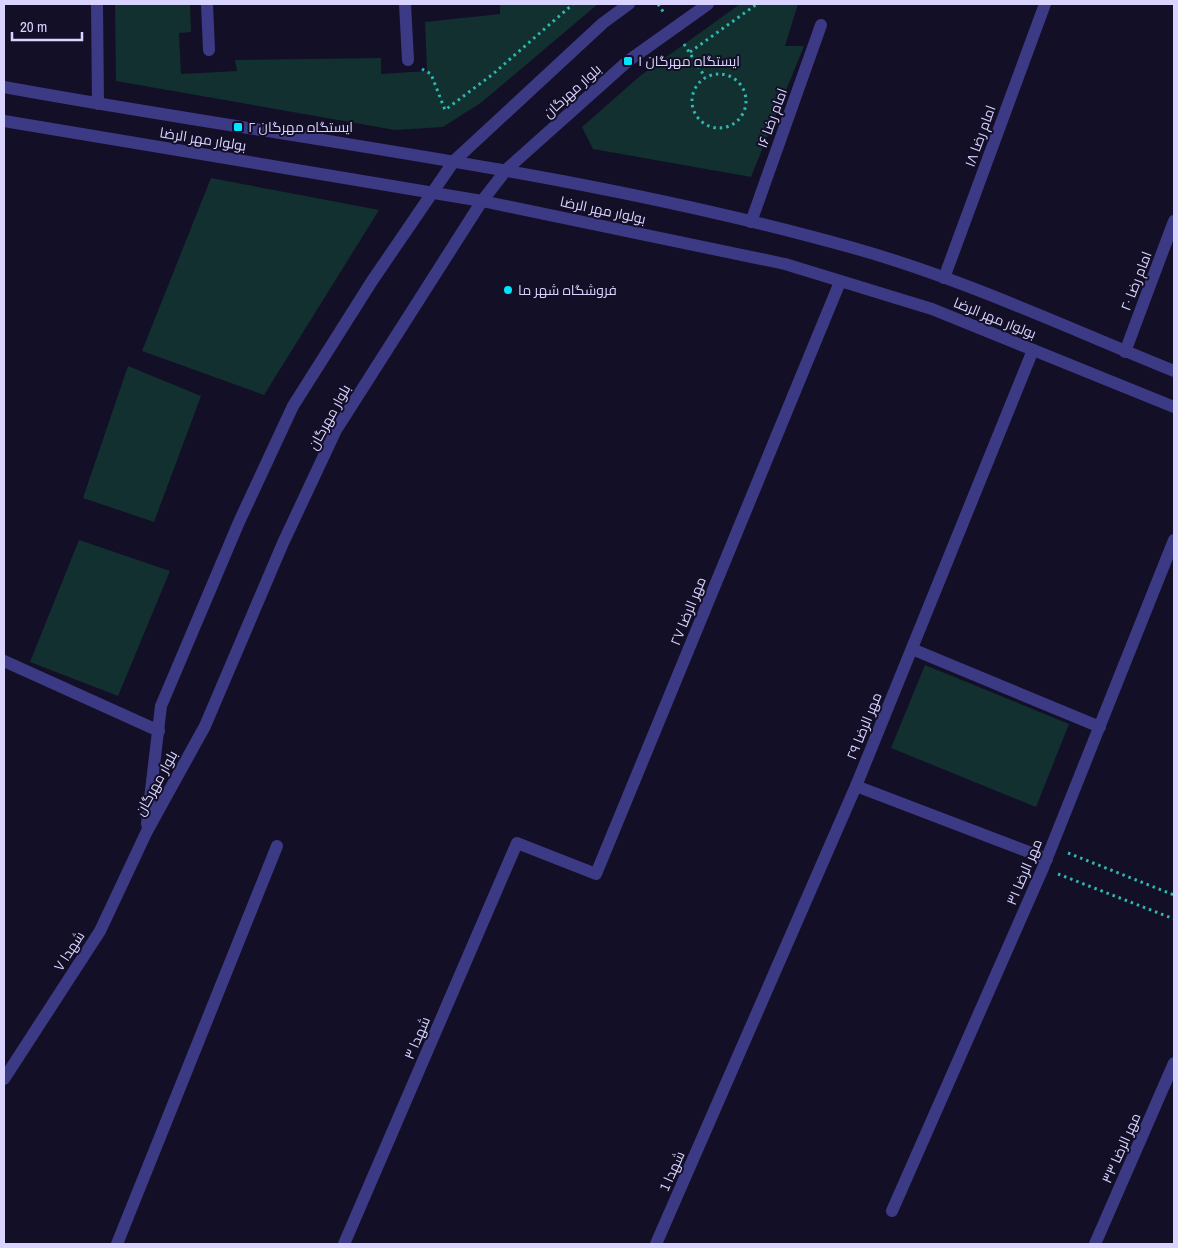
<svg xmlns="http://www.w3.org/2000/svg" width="1178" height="1248" font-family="'Archivo Narrow',Cairo,sans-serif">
<rect width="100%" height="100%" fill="#130f26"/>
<g fill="#12302f">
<polygon points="115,4 190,4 191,32 179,33 181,74 237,71 235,60 381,58 381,74 427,71 425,22 500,14 500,4 598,4 482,102 443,127 395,130 116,81"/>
<polygon points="740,4 798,4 785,46 804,46 751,177 593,149 582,127 640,76"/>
<polygon points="211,178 379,210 264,395 142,351"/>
<polygon points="128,366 201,396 154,522 83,498"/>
<polygon points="79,540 170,571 118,696 30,662"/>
<polygon points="925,665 1069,724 1036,807 891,748"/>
</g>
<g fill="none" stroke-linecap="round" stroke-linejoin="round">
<g stroke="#2fb8b0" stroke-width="3" stroke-dasharray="2.5 4" stroke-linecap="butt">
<polyline points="658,4 664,13"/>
<polyline points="684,44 705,77"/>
<polyline points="690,52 757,4"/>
<polyline points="422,69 431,74 445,110 493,74 573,4"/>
<circle cx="719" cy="101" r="27"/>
<polyline points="1068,853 1174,895"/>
<polyline points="1058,874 1174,919"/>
</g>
<g stroke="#3d3a85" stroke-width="12">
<polyline points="97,4 98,104"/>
<polyline points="207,4 209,50"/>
<polyline points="405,4 408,60"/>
<path d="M4,87C288,139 578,170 857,249C966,280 1070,329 1174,371"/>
<polyline points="4,121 482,201 785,264 932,309 1174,407"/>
<polyline points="751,222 821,25"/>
<polyline points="944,278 1045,4"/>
<polyline points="1125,352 1174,221"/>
<polyline points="912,649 1100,727"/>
<polyline points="4,661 159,731"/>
<polyline points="856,786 1047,859"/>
<polyline points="147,824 161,706 239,522 293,406 372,281 454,161 603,23 629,4"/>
<polyline points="4,1079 100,931 147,831 205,726 283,543 336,430 482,201 507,169 628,61 708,4"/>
<polyline points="892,1211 1043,868 1174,540"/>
<polyline points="117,1244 277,846"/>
<polyline points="344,1244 517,843 596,874 840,282"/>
<polyline points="656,1244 856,786 1033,350"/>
<polyline points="1095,1244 1174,1063"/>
</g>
</g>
<g fill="#00e5ff" stroke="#130f26" stroke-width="2">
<rect x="623" y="56" width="10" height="10" rx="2.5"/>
<rect x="233" y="122" width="10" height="10" rx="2.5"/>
<circle cx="508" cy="290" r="5"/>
</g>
<g text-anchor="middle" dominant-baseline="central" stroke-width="4" stroke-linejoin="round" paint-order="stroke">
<g font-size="14" fill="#d9d4ff" stroke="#130f26" text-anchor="start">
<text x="638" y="61">ایستگاه مهرگان ۱</text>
<text x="248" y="127">ایستگاه مهرگان ۲</text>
<text x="518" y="290">فروشگاه شهر ما</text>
</g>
<g font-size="14" fill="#d9d4ff" stroke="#130f26">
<text transform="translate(572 91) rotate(-42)">بلوار مهرگان</text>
<text transform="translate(772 118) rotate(-70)">امام رضا ۱۶</text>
<text transform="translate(980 136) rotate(-70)">امام رضا ۱۸</text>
<text transform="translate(203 139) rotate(9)">بولوار مهر الرضا</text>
<text transform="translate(603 210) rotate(12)">بولوار مهر الرضا</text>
<text transform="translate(1136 281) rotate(-69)">امام رضا ۲۰</text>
<text transform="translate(995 318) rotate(22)">بولوار مهر الرضا</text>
<text transform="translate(329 417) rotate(-61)">بلوار مهرگان</text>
<text transform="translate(688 611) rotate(-68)">مهر الرضا ۲۷</text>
<text transform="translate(864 726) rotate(-68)">مهر الرضا ۲۹</text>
<text transform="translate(156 783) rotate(-61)">بلوار مهرگان</text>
<text transform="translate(1024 872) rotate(-67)">مهر الرضا ۳۱</text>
<text transform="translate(69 951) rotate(-57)">شهدا ۷</text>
<text transform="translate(417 1038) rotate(-67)">شهدا ۳</text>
<text transform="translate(1121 1148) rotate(-66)">مهر الرضا ۳۳</text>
<text transform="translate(672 1171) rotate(-66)">شهدا 1</text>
</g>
</g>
<rect width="1178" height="1248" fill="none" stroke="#d9d4ff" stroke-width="10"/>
<path d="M12 32v8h70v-8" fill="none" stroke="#d9d4ff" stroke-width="2.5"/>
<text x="20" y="32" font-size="15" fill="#d9d4ff" stroke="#130f26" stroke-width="4" paint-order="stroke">20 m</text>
</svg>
